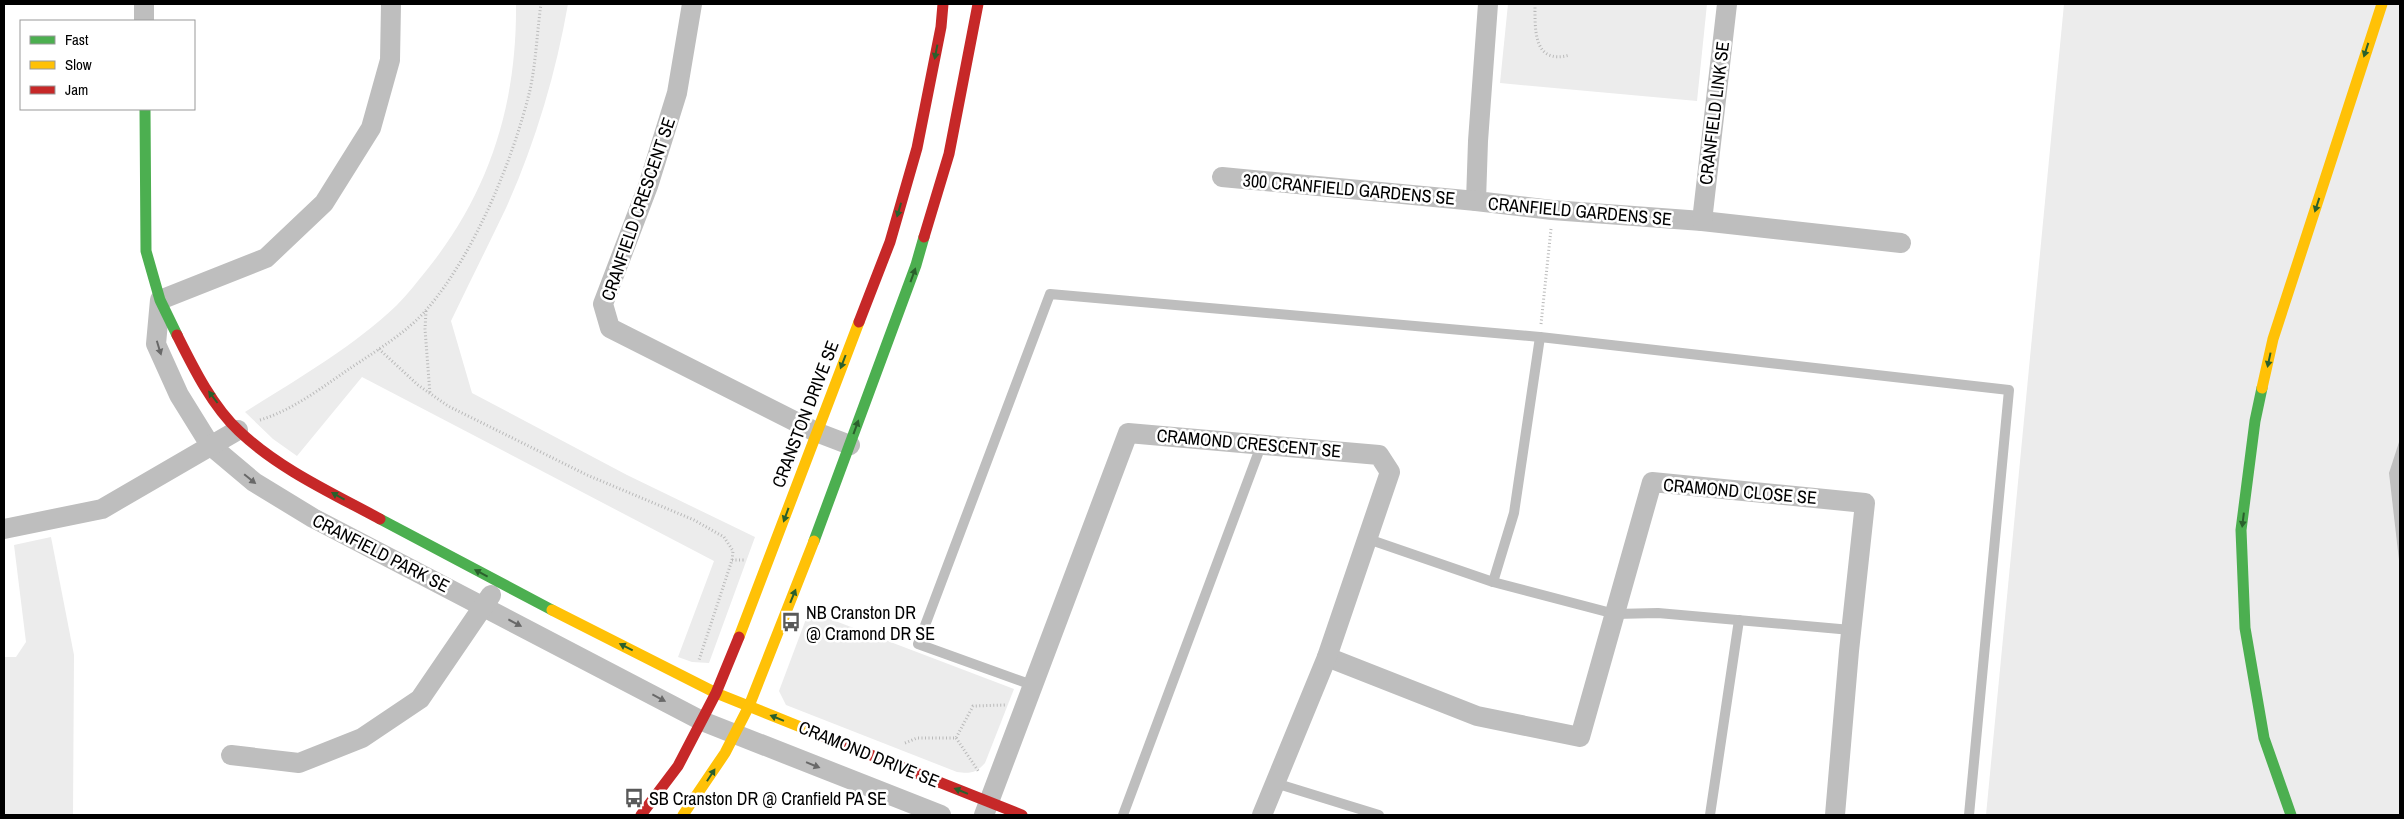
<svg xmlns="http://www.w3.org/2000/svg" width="2404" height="819" font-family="'Archivo Narrow',sans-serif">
<rect width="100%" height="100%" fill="#fff"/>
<g fill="#ececec">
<path d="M516,4H568C556,73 535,144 506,208C488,246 469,283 451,321L472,393L627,475L755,537L709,663L692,662L678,657L714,561L362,377L297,456L273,439L245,412C297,379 352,348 397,305C407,295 417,282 426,271C490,192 517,104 516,4Z"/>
<polygon points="1508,4 1707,4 1697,101 1500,83"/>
<polygon points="2064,4 2400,4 2400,815 1986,815"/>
<polygon points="51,537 74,655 73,815 4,815 4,657 16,657 26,642 14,545"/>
<path d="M809,611L1014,689L985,763C976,773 970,774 957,772L786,705L779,691Z"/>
</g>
<polygon fill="#bfbfbf" points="2400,439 2400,569 2389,473"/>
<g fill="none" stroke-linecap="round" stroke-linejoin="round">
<g stroke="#b9b9b9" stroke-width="3" stroke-dasharray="1 2.5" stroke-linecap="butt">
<path d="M1535,4C1535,30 1533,65 1570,55"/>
<polyline points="426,311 425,329 430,394"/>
<polyline points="1541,324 1551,229"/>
<polyline points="379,349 418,385 448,406 587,475 694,520 724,537 733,551 732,560 699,660"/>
<path d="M260,420C293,410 321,388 349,369C373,353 409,331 427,309C474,255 513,160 530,90C536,62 537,32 541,4"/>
<polyline points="732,560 745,560"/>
<polyline points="956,738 979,772"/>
<polyline points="905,743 917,738 956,738 973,706 1005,705"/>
</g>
<g stroke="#bebebe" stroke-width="10">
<polyline points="1368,539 1493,582 1615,614 1658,613 1851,630"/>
<polyline points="1493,582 1514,513 1540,337"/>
<polyline points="1032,685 918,644 1050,294 1540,337 2009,390 1969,815"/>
<polyline points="1275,783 1379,815"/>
<polyline points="1123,815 1262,443"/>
<polyline points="1710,815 1739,620"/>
</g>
<g stroke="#bebebe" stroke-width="20">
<polyline points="144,4 144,21"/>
<polyline points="391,4 390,60 371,128 324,203 266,258 160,300 156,344 179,395 210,445 254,482 313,518 702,721 941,815"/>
<polyline points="692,4 677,93 648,186 603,304 610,328 816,432 850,445"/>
<polyline points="1488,4 1478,141 1476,201 1552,210 1702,221 1901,243"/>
<polyline points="1222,177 1476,201"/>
<polyline points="1702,221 1727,4"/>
<polyline points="4,529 102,509 238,430"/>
<polyline points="1327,657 1477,716 1580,737 1652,482 1865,503 1849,651 1835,815"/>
<polyline points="231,755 299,763 362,738 420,699 491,595"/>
<polyline points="984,815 1128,433 1379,455 1390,472 1327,657 1262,815"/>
</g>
<g stroke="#4caf50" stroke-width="11">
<polyline points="145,109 146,251 160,300 177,335"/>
<polyline points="2262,388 2255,421 2241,530 2245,628 2264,738 2291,815"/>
<polyline points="380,519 552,610"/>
<polyline points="814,541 916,265 924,237"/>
</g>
<g stroke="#ffc107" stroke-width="11">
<polyline points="2262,388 2273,339 2382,4"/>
<polyline points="552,610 716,693 823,736"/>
<polyline points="739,637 859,322"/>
<polyline points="683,815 725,753 749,706 814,541"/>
</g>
<g stroke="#c62828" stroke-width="11">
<polyline points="924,237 949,154 978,4"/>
<polyline points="859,322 890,242 917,148 941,27 943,4"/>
<path d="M177,335C193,367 212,406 239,431C279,469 332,493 380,519"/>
<polyline points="823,736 1022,815"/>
<polyline points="641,815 678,766 716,693 739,637"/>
</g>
</g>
<defs><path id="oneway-solid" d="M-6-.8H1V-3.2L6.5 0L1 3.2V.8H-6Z" transform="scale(1.25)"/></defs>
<g fill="#2a602c">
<use href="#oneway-solid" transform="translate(2366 50) rotate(108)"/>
<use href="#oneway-solid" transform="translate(936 52) rotate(101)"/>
<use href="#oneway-solid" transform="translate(2317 205) rotate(108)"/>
<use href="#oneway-solid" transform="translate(899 210) rotate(106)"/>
<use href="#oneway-solid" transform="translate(913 275) rotate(-70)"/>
<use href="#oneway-solid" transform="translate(2269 360) rotate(102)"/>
<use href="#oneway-solid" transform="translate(843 362) rotate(111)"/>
<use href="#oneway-solid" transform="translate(213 397) rotate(-127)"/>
<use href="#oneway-solid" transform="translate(856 427) rotate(-70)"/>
<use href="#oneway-solid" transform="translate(338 496) rotate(-151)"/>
<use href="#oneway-solid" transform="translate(786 515) rotate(110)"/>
<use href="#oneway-solid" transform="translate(2243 520) rotate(97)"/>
<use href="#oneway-solid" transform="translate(481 573) rotate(-152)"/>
<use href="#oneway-solid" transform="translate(793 596) rotate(-68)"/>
<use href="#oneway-solid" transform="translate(626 647) rotate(-153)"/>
<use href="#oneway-solid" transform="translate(777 718) rotate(-158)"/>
<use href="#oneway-solid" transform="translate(711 775) rotate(-57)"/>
<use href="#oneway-solid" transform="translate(961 791) rotate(-158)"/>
</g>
<g fill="#686868">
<use href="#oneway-solid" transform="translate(159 348) rotate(73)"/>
<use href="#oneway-solid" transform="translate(250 479) rotate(39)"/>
<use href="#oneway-solid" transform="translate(515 623) rotate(28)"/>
<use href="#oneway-solid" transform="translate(659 698) rotate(28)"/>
<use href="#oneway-solid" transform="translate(813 765) rotate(22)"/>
</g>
<defs>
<symbol id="bus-bare" viewBox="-9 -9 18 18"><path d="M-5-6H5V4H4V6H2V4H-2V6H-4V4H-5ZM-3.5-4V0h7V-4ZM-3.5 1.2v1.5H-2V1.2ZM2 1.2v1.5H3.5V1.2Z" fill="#595959" stroke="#fff" stroke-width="2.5" paint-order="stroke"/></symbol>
</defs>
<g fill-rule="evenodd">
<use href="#bus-bare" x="777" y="608" width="28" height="28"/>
<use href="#bus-bare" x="620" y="784" width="28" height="28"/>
</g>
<g text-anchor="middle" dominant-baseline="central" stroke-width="5" stroke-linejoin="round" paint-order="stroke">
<g font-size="18" fill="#000" stroke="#fff">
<text transform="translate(1714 113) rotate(-83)">CRANFIELD LINK SE</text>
<text transform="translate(1349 189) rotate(5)">300 CRANFIELD GARDENS SE</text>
<text transform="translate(638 209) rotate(-71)">CRANFIELD CRESCENT SE</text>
<text transform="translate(1580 211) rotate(5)">CRANFIELD GARDENS SE</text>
<text transform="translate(805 414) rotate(-69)">CRANSTON DRIVE SE</text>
<text transform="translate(1249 443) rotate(5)">CRAMOND CRESCENT SE</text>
<text transform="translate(1740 491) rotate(5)">CRAMOND CLOSE SE</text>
<text transform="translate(381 553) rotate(27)">CRANFIELD PARK SE</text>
<text transform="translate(869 754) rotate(22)">CRAMOND DRIVE SE</text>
</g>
<g font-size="18" fill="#000" stroke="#fff" text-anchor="start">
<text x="806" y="612">NB Cranston DR<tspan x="806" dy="21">@ Cramond DR SE</tspan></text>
<text x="649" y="798">SB Cranston DR @ Cranfield PA SE</text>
</g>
</g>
<rect width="2404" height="819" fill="none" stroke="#000000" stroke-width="10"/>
<rect x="20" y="20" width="175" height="90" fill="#ffffff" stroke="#999999"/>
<rect x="30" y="36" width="25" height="8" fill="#4caf50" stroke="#999999"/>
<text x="65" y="45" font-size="15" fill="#000000">Fast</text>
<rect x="30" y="61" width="25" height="8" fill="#ffc107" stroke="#999999"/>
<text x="65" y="70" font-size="15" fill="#000000">Slow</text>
<rect x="30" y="86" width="25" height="8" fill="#c62828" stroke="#999999"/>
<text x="65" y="95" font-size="15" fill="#000000">Jam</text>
</svg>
